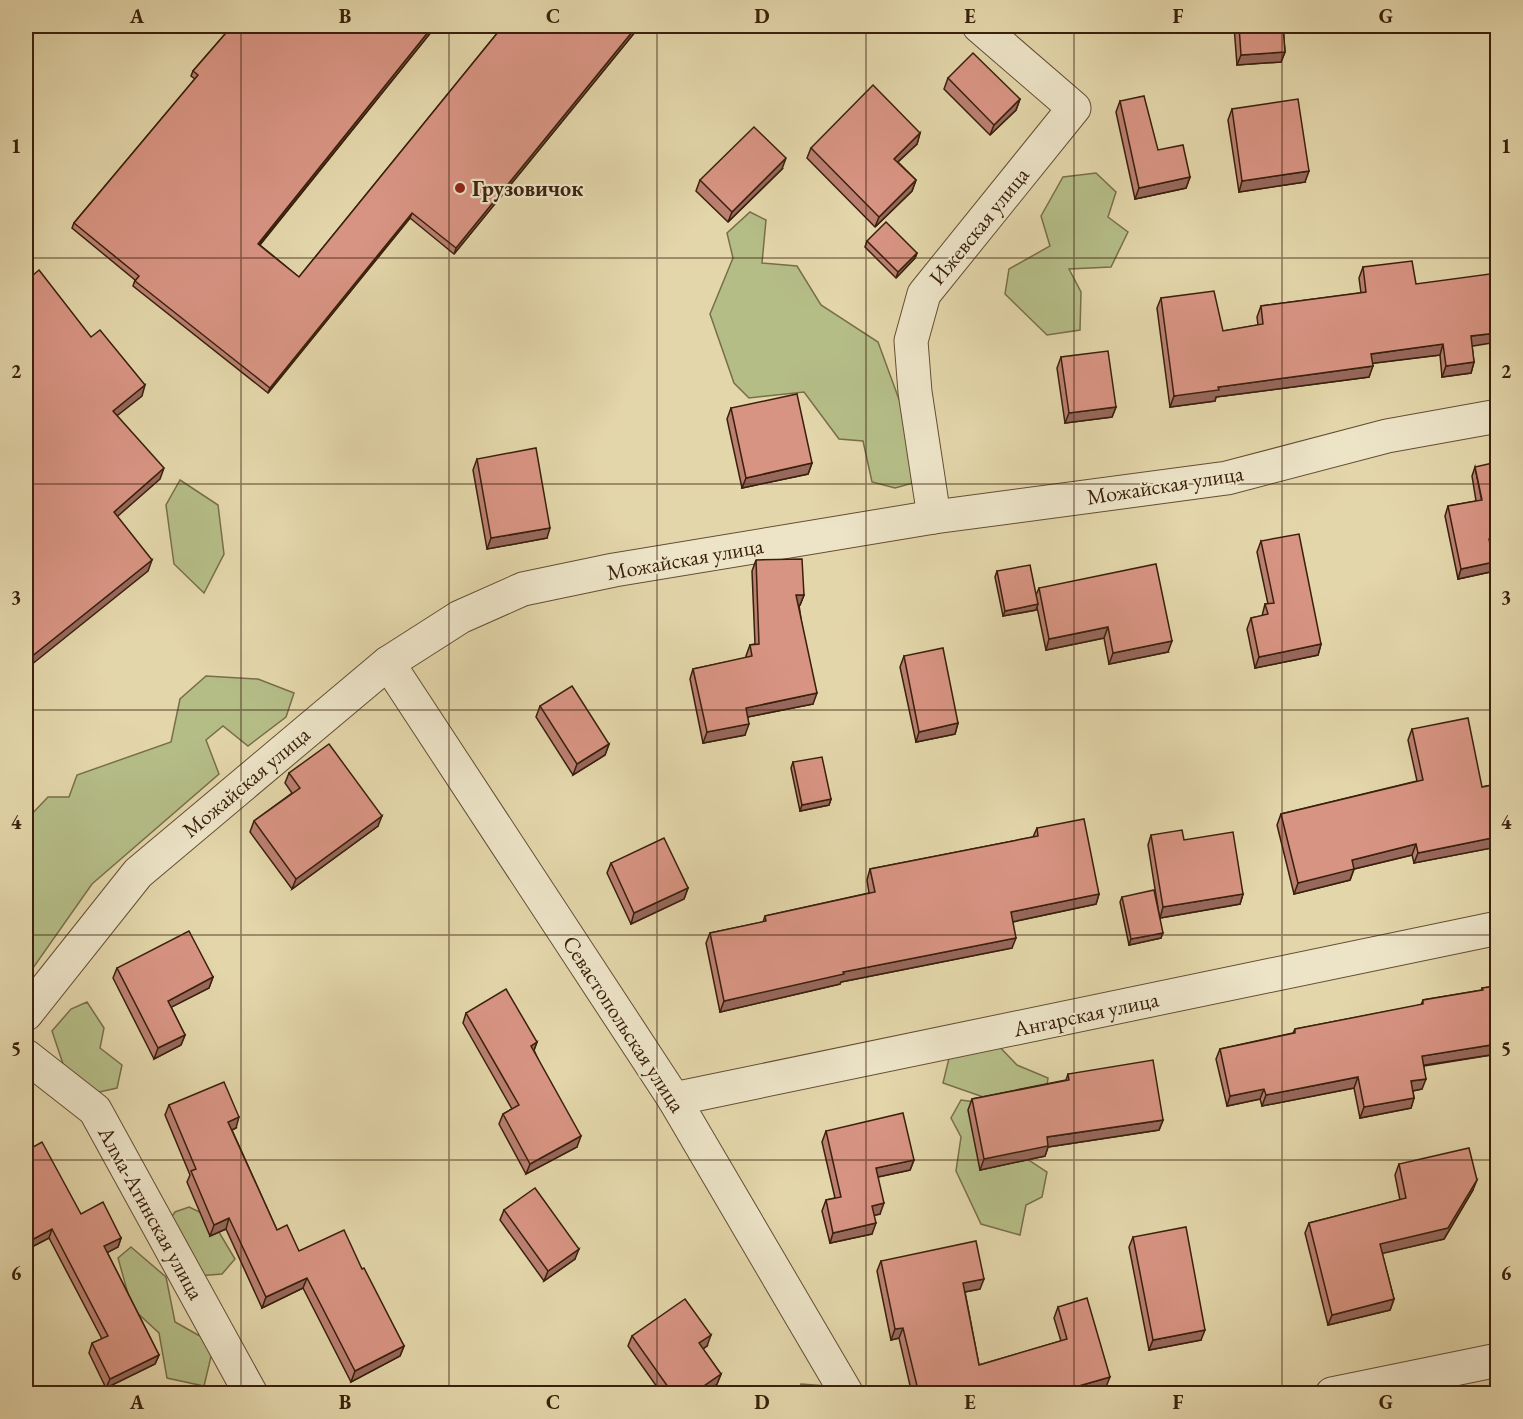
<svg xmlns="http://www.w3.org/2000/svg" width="1523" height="1419" font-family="'EB Garamond',serif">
<rect width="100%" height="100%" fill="#e3d6aa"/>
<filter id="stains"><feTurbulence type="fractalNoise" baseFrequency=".00333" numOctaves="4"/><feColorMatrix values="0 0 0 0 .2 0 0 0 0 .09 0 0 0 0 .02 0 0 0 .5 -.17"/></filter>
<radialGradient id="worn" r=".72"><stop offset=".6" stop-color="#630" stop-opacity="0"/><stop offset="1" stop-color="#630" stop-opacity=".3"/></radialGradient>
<g fill="#b5bd87" stroke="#786e4a" stroke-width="1.5">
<polygon points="1096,173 1116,192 1108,217 1128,232 1111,267 1069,269 1081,292 1080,330 1047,335 1005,294 1009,269 1050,246 1041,216 1063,177"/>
<polygon points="750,212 766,220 762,263 797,266 821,305 878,342 915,443 913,483 895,488 872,482 863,441 839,439 804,392 749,398 734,383 710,314 733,258 727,233"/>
<polygon points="180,480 218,505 224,554 204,593 174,564 166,505"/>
<polygon points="206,676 258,679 294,693 286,717 248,746 223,726 206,740 219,774 92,884 26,978 26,852 31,849 29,817 48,797 69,797 77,775 171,742 180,699"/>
<polygon points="87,1002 104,1028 100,1048 122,1065 117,1088 95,1093 64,1067 52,1031 71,1009"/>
<polygon points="994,1041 1017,1065 1048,1078 1045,1100 989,1099 943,1083 950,1054"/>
<polygon points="961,1100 982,1103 994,1137 1047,1172 1042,1197 1026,1205 1020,1235 981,1224 956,1171 961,1137 951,1118"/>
<polygon points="189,1207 210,1217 235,1259 222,1274 197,1276 166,1225 175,1212"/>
<polygon points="131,1247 166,1277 175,1322 214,1344 204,1386 167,1378 159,1333 132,1308 118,1258"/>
<polygon points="801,1384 826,1386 832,1394 799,1394"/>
</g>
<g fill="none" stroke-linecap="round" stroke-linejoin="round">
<defs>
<g id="minor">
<polyline points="934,517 915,392 911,341 924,294 1074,108 979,26"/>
<polyline points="388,663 674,1099 847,1394"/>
<polyline points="26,1014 138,873 388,663 460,617 523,589 614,570 934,517 1227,478 1387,436 1498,416"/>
<polyline points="26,1056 95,1110 251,1394"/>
<polyline points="674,1099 1498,928"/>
<polyline points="1332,1394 1498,1360"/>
</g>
</defs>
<use href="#minor" stroke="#644e34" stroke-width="35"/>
<use href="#minor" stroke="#ede4c8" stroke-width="33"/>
</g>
<g fill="#ba7f71" stroke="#3a200c" stroke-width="1.5">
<polygon points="232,26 436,26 260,245 299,277 503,26 640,26 454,254 410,218 268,393 133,286 135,280 72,228 74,223 195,79 191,76 193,71"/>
<polygon points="1234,26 1283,26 1285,52 1281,62 1237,65"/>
<polygon points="948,78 1020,99 1016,110 990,135 944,89"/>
<polygon points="1120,101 1158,150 1190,177 1186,188 1135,199 1116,112"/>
<polygon points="1232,109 1305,182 1239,192 1228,120"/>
<polygon points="920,133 917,144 898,162 916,180 912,191 875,227 807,158 811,148"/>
<polygon points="782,169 728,222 696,191 700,180"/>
<polygon points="867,241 917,253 915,258 896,278 865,247"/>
<polygon points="1363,267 1416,284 1472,346 1474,362 1471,373 1442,377 1440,355 1373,363 1369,377 1216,397 1215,401 1170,407 1157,308 1161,298 1223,331 1258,325 1257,317 1261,306 1361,293 1359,278"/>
<polygon points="1061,357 1116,407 1112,417 1065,423 1057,368"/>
<polygon points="731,408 812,463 808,474 742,488 727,419"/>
<polygon points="477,459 547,538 487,549 473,470"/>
<polygon points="1475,467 1494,562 1490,572 1458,579 1445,516 1448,506 1476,501 1472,476"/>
<polygon points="1261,541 1321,644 1318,655 1255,668 1247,629 1251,618 1262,616 1265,604 1268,604 1257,552"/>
<polygon points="756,560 804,595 800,605 799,605 813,704 748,717 745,735 703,743 690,679 693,669 746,658 746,656 750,645 755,644 752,571"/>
<polygon points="997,571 1036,595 1039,588 1168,652 1109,664 1104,638 1046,650 1037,607 1036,610 1003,616 995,577"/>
<polygon points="904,656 958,723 955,734 916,742 900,667"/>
<polygon points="540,706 609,744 605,755 573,775 536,717"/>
<polygon points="1412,729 1482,787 1497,784 1497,847 1414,863 1412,855 1354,869 1350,880 1294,894 1277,825 1281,814 1417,781 1408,740"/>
<polygon points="793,762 831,799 829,805 800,811 791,768"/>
<polygon points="289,773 378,826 292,889 250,832 254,821 292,793 285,783"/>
<polygon points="1037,828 1099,894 1096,904 1013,922 1012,948 841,982 840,984 720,1012 706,943 710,933 763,922 765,916 869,893 867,880 870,869 1033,837"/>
<polygon points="1151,835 1184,840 1243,894 1240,904 1160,918 1161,938 1129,945 1120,902 1122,897 1159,914 1148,845"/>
<polygon points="611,863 688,888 684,899 631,924 607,873"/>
<polygon points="117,968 213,977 209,988 171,1007 185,1035 181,1045 154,1059 113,978"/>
<polygon points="1497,986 1497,1054 1424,1066 1422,1089 1413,1091 1414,1098 1411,1108 1360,1118 1354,1088 1262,1106 1260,1099 1227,1106 1216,1059 1220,1049 1293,1033 1295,1029 1421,1005 1423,1000 1482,990 1482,988"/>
<polygon points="466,1013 537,1042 534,1050 577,1147 526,1174 499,1124 503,1114 512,1109 463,1023"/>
<polygon points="1068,1074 1163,1120 1159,1130 1048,1147 1045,1156 980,1170 968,1110 972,1099 1066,1080"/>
<polygon points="169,1105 236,1128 232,1130 277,1230 299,1251 362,1269 404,1346 400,1356 351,1382 303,1288 262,1308 226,1229 210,1236 187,1182 190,1175 165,1115"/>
<polygon points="826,1131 914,1160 910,1170 878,1177 880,1214 874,1215 872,1234 830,1243 822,1211 826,1200 835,1198 822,1142"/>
<polygon points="26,1151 81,1214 121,1238 118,1247 107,1252 159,1355 155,1364 106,1388 89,1353 92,1343 102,1339 49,1238 26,1250"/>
<polygon points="1399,1164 1473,1190 1444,1239 1382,1253 1394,1299 1390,1310 1328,1325 1305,1233 1309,1223 1400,1200 1395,1175"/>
<polygon points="504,1210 575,1259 544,1281 500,1220"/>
<polygon points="1133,1237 1201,1340 1149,1350 1129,1247"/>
<polygon points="881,1261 980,1289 965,1292 979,1365 1061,1341 1054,1318 1058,1307 1106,1387 1084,1394 912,1394 899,1338 891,1340 877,1271"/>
<polygon points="632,1336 707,1346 703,1349 721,1374 717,1384 703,1394 662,1394 628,1346"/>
</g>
<g fill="#97685c" stroke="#3a200c" stroke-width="1.5">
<polygon points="433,26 436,26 256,249 258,244"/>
<polygon points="637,26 640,26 454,254 456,248"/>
<polygon points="1285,52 1281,62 1237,65 1241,55"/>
<polygon points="1020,99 1016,110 990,135 994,125"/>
<polygon points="920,133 917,144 890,169 894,159"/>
<polygon points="786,158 782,169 728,222 732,212"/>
<polygon points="1309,171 1305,182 1239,192 1242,181"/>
<polygon points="1190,177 1186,188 1135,199 1139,188"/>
<polygon points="916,180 912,191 875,227 879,217"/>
<polygon points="412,213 410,218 268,393 270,388"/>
<polygon points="917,253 915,258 896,278 898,272"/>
<polygon points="1497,333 1497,342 1467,347 1471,336"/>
<polygon points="1443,344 1440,355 1367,364 1371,354"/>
<polygon points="1474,362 1471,373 1442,377 1446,366"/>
<polygon points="1373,366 1369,377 1216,397 1215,401 1170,407 1174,396 1218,387"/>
<polygon points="145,385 142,396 109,422 113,411"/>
<polygon points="1116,407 1112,417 1065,423 1069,413"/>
<polygon points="812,463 808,474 742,488 746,478"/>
<polygon points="164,468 160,479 110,523 114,512"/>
<polygon points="550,528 547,538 487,549 491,538"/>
<polygon points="1497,537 1497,546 1485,548 1489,539"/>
<polygon points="152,560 148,571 26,669 26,661"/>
<polygon points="1494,562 1490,572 1458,579 1461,569"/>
<polygon points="796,595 804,595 800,605 793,606"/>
<polygon points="1038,604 1036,610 1003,616 1005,611"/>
<polygon points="1108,627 1104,638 1046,650 1049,639"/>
<polygon points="1172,641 1168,652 1109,664 1113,653"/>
<polygon points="1321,644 1318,655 1255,668 1259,657"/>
<polygon points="817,693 813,704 742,718 746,708"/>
<polygon points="958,723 955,734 916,742 919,732"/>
<polygon points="749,724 745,735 703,743 707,732"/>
<polygon points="609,744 605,755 573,775 577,764"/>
<polygon points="831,799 829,805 800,811 802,805"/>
<polygon points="382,816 378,826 292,889 296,879"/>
<polygon points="1497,837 1497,847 1414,863 1418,853"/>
<polygon points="1416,844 1412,855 1354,869 1350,880 1294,894 1298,883 1352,860"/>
<polygon points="688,888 684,899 631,924 634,913"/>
<polygon points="1099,894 1096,904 1007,923 1011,912"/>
<polygon points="1243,894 1240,904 1160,918 1163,907"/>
<polygon points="1163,933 1161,938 1129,945 1131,939"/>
<polygon points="1016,938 1012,948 841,982 840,984 720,1012 724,1001 843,972"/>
<polygon points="213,977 209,988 164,1011 168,1001"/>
<polygon points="185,1035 181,1045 154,1059 158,1048"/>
<polygon points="537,1042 533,1053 531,1046"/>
<polygon points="1497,1044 1497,1054 1418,1066 1422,1056"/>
<polygon points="1358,1077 1354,1088 1262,1106 1266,1095"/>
<polygon points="1426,1079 1422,1089 1407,1092 1411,1081"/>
<polygon points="1264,1089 1260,1099 1227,1106 1230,1096"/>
<polygon points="1414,1098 1411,1108 1360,1118 1364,1107"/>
<polygon points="239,1117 236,1128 225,1133 228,1122"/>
<polygon points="1163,1120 1159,1130 1048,1147 1045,1156 980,1170 984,1159 1047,1137"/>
<polygon points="581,1136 577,1147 526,1174 530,1164"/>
<polygon points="914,1160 910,1170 873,1178 876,1168"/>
<polygon points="1477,1180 1473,1190 1444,1239 1376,1255 1380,1244"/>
<polygon points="884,1203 880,1214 868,1217 872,1206"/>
<polygon points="229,1218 226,1229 210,1236 214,1225"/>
<polygon points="876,1223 872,1234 830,1243 833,1233"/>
<polygon points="52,1229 49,1238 26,1250 26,1243"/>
<polygon points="121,1238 118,1247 101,1256 104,1246"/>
<polygon points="579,1249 575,1259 544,1281 548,1271"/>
<polygon points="307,1278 303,1288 262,1308 266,1297"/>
<polygon points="984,1279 980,1289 959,1293 963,1283"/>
<polygon points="1394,1299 1390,1310 1328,1325 1332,1315"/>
<polygon points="903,1328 899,1338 891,1340 895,1329"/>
<polygon points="1205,1330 1201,1340 1149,1350 1153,1340"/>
<polygon points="711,1335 707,1346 695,1354 699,1343"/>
<polygon points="404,1346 400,1356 351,1382 355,1371"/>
<polygon points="159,1355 155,1364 106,1388 110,1379"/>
<polygon points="721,1374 717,1384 703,1394 692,1394"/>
<polygon points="1110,1377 1106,1387 1084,1394 1051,1394"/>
<polygon points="1035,1390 1033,1394 1019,1394"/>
</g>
<g fill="#d89483" stroke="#3a200c" stroke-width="1.5">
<polygon points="232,26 433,26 258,244 299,277 503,26 637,26 456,248 412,213 270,388 135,281 139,276 74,223 198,75 193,71"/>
<polygon points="1239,26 1283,26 1285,52 1241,55"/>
<polygon points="973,53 1020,99 994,125 948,78"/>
<polygon points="873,85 920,133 894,159 916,180 879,217 811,148"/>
<polygon points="1144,96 1158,150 1183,145 1190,177 1139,188 1120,101"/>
<polygon points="1298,99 1309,171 1242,181 1232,109"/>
<polygon points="754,127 786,158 732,212 700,180"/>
<polygon points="886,222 917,253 898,272 867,241"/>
<polygon points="1412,261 1416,284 1497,273 1497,333 1471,336 1474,362 1446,366 1443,344 1371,354 1373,366 1218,387 1219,390 1174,396 1161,298 1214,291 1223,331 1263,324 1261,306 1366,292 1363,267"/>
<polygon points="39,270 91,337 100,330 145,385 113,411 164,468 114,512 152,560 26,661 26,281"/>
<polygon points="1108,351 1116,407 1069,413 1061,357"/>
<polygon points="797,394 812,463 746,478 731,408"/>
<polygon points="536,448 550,528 491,538 477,459"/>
<polygon points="1497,462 1497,537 1489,539 1494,562 1461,569 1448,506 1482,500 1475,467"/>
<polygon points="1299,534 1321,644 1259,657 1251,618 1268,614 1265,604 1274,603 1261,541"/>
<polygon points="802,559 804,595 796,595 817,693 746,708 749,724 707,732 693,669 752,656 750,645 759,644 756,560"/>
<polygon points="1156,564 1172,641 1113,653 1108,627 1049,639 1039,588"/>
<polygon points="1030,565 1038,604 1005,611 997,571"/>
<polygon points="943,648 958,723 919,732 904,656"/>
<polygon points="572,686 609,744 577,764 540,706"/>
<polygon points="1468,718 1482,787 1497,784 1497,837 1418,853 1416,844 1352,860 1354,869 1298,883 1281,814 1423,780 1412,729"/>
<polygon points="329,744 382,816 296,879 254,821 300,788 289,773"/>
<polygon points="822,757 831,799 802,805 793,762"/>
<polygon points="1084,819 1099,894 1011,912 1016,938 843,972 844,974 724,1001 710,933 766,921 765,916 875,892 870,869 1038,836 1037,828"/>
<polygon points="1182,830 1184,840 1233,832 1243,894 1163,907 1151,835"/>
<polygon points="664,838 688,888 634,913 611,863"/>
<polygon points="1154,890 1163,933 1131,939 1122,897"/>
<polygon points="189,931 213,977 168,1001 185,1035 158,1048 117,968"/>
<polygon points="1497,986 1497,1044 1422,1056 1426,1079 1411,1081 1414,1098 1364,1107 1358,1077 1266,1095 1264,1089 1230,1096 1220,1049 1295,1033 1295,1029 1423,1004 1423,1000 1483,990 1482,988"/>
<polygon points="506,989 537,1042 531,1046 581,1136 530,1164 503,1114 519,1105 466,1013"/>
<polygon points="1153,1060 1163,1120 1047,1137 1048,1146 984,1159 972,1099 1069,1080 1068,1074"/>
<polygon points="224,1082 239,1117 228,1122 277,1230 287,1225 299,1251 344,1230 362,1269 364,1268 404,1346 355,1371 307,1278 266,1297 229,1218 214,1225 191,1171 196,1169 169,1105"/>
<polygon points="903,1113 914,1160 876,1168 884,1203 872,1206 876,1223 833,1233 826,1200 841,1197 826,1131"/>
<polygon points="42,1142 81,1214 103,1202 121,1238 104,1246 159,1355 110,1379 92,1343 108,1336 52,1229 26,1243 26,1151"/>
<polygon points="1469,1148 1477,1180 1448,1228 1380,1244 1394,1299 1332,1315 1309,1223 1406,1198 1399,1164"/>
<polygon points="535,1188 579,1249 548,1271 504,1210"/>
<polygon points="1186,1227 1205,1330 1153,1340 1133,1237"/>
<polygon points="976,1241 984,1279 963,1283 979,1365 1067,1339 1058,1307 1087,1298 1110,1377 1051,1394 1036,1394 1035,1390 1019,1394 919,1394 903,1328 895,1329 881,1261"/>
<polygon points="685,1299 711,1335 699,1343 721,1374 692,1394 673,1394 632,1336"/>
</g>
<path fill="none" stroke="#3a200c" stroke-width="1.5" stroke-opacity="0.55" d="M241,26V1394M449,26V1394M657,26V1394M866,26V1394M1074,26V1394M1282,26V1394M26,258H1498M26,484H1498M26,710H1498M26,935H1498M26,1160H1498"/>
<circle fill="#8f2418" stroke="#ede4c8" stroke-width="2" cx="460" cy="188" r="6"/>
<g text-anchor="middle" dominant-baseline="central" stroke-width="4.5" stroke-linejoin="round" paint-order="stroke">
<g font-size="22" font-weight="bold" fill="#3a200c" stroke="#ede4c8" text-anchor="start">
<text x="472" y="188">Грузовичок</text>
</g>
<g font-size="22" fill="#3a200c" stroke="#ede4c8">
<text transform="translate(979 226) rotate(-51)">Ижевская улица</text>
<text transform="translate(1165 485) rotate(-9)">Можайская улица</text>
<text transform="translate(685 559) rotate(-10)">Можайская улица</text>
<text transform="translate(246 782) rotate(-40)">Можайская улица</text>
<text transform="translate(1086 1014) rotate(-12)">Ангарская улица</text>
<text transform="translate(624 1024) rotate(57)">Севастопольская улица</text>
<text transform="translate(151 1213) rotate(61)">Алма-Атинская улица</text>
</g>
</g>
<rect width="1523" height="1419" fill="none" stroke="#e3d6aa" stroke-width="66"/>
<rect x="33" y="33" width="1457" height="1353" fill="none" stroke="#3a200c" stroke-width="2"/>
<g font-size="20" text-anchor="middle" font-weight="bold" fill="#3a200c">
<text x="137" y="23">A</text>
<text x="345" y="23">B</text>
<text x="553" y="23">C</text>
<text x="762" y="23">D</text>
<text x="970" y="23">E</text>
<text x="1178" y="23">F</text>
<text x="1386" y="23">G</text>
<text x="16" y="153">1</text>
<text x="1506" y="153">1</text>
<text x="16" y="378">2</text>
<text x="1506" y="378">2</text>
<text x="16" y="604">3</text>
<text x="1506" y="604">3</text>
<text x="16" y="829">4</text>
<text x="1506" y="829">4</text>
<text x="16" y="1055">5</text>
<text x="1506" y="1055">5</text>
<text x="16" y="1280">6</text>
<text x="1506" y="1280">6</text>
<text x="137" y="1409">A</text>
<text x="345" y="1409">B</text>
<text x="553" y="1409">C</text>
<text x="762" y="1409">D</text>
<text x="970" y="1409">E</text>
<text x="1178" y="1409">F</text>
<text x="1386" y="1409">G</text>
</g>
<rect width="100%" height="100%" filter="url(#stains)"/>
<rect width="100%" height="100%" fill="url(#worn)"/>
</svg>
